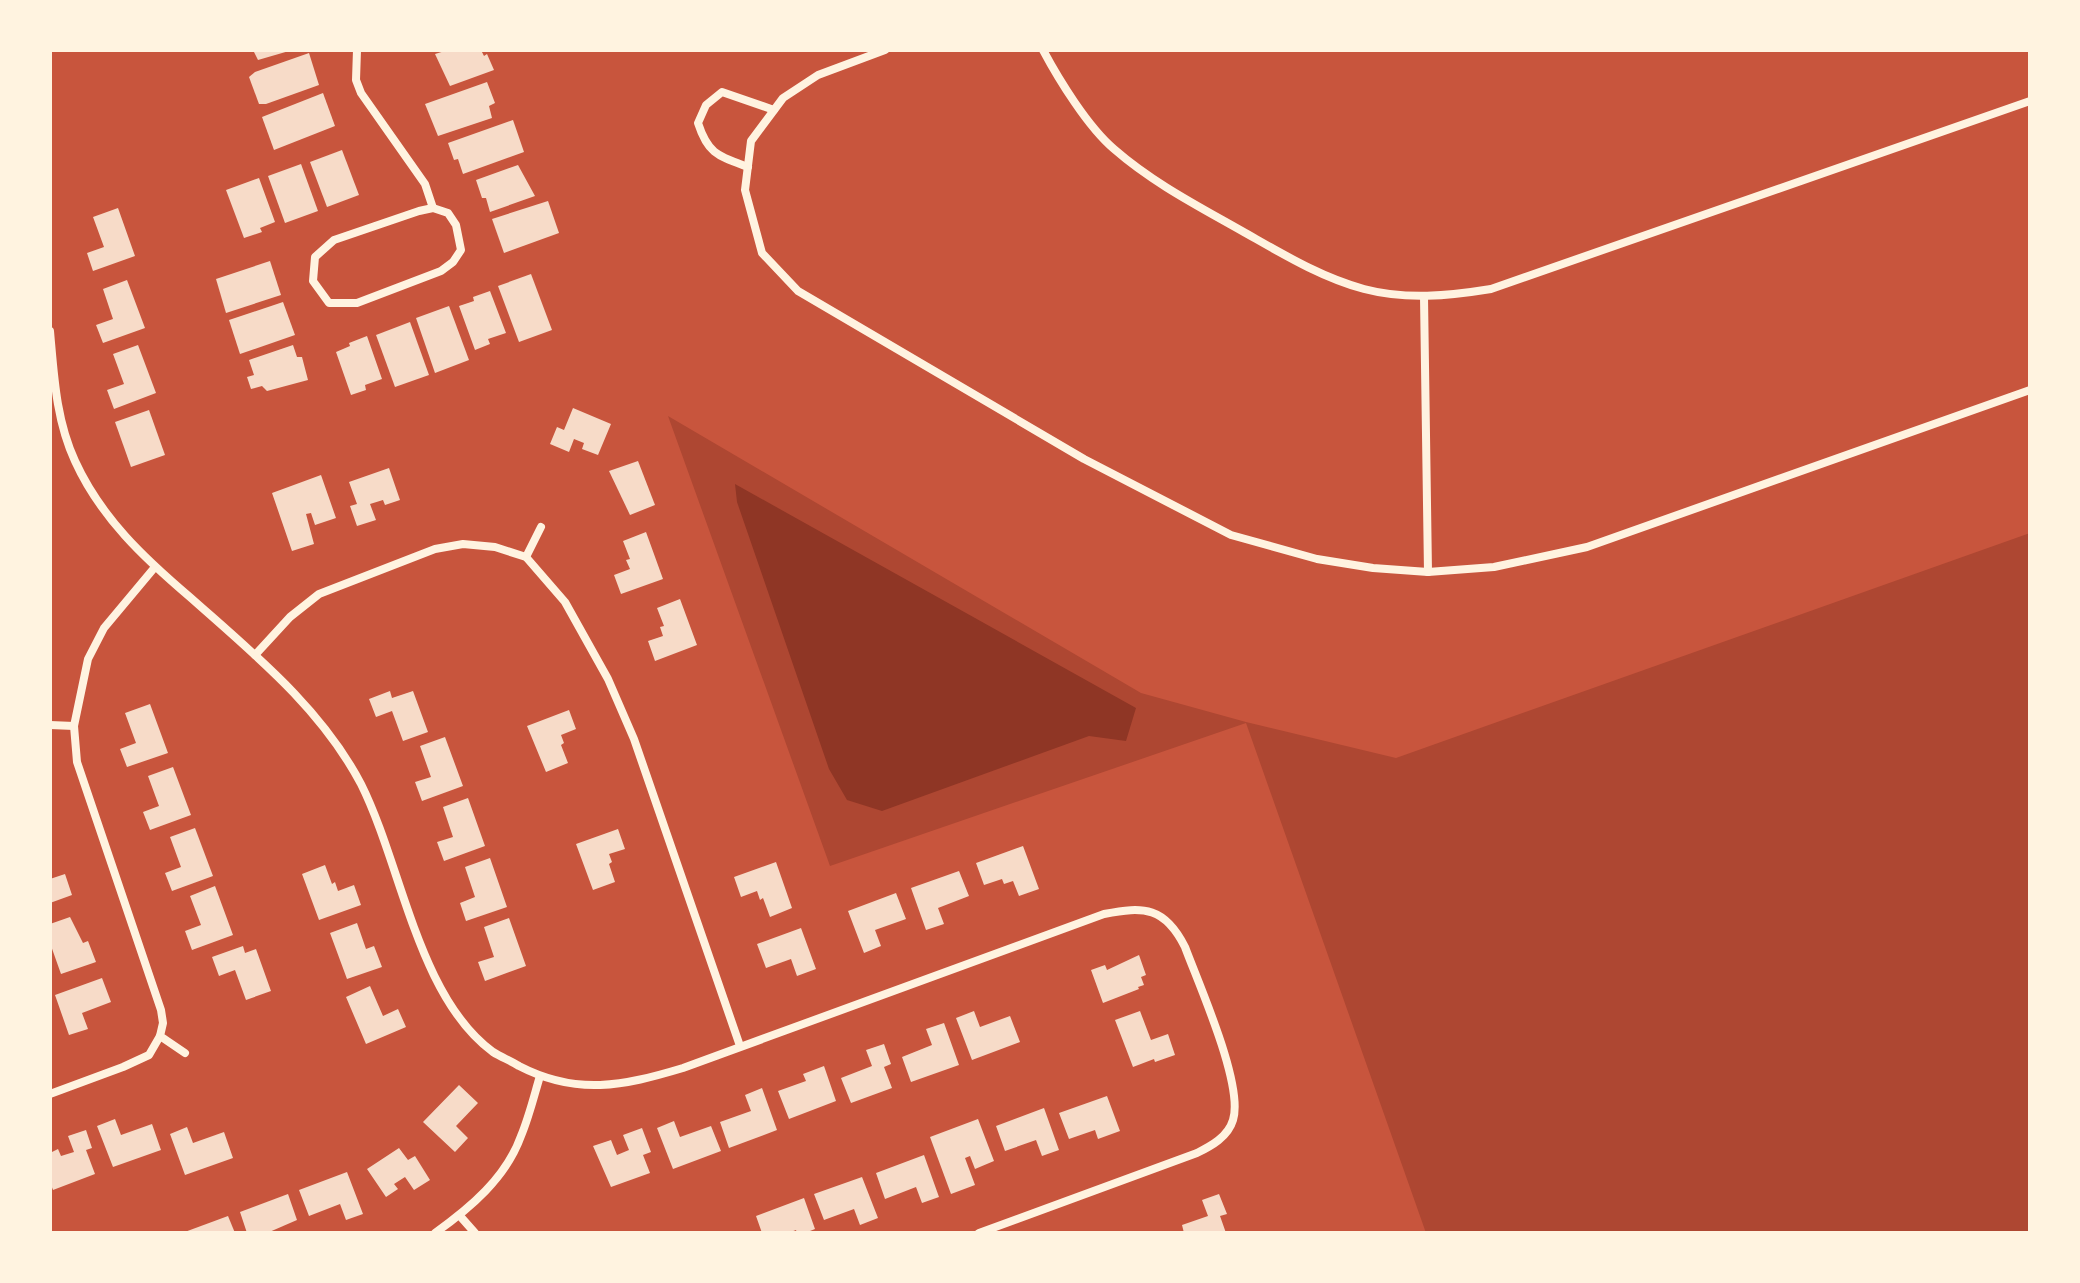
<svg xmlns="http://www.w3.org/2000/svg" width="2080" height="1283" font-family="Inter,sans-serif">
<rect width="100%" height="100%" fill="#c8553d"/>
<polygon fill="#ae4732" points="668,416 1141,693 1246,722 1396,758 2030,533 2030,1233 1426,1233 1246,723 830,866"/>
<polygon fill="#8f3625" points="735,484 1136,708 1126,741 1089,736 882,811 847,800 829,769 737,502"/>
<g fill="#f7dbc8">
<polygon points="253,50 289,50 289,51 258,60"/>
<polygon points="448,50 481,50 484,56 487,54 494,70 450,86 435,54"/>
<polygon points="309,53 319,85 266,104 259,104 249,77 255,72"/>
<polygon points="487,82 495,103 489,106 492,118 438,136 425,104"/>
<polygon points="323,93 335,126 274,150 262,117"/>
<polygon points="513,120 524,152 463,174 458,159 454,160 448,143"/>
<polygon points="342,150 359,195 327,207 310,162"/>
<polygon points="301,164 318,211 285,223 268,176"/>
<polygon points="518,165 535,196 490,212 486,198 482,198 476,180"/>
<polygon points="259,178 275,222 260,228 262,232 244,238 226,190"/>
<polygon points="548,201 559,233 504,253 492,219"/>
<polygon points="118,208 135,256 93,271 87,253 104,247 93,217"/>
<polygon points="270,261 281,295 226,313 216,279"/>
<polygon points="531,274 552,330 519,342 498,286"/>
<polygon points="127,280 145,328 103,343 96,325 113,319 103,289"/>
<polygon points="490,291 506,333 488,339 490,344 475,350 459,306 474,301 473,297"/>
<polygon points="283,302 295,335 240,354 229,320"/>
<polygon points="449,306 469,360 435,373 416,318"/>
<polygon points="410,322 429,375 395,387 376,335"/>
<polygon points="367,336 382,379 365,385 366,390 351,395 336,352 350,346 349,343"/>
<polygon points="138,345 156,393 114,409 107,390 124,384 113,354"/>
<polygon points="293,345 297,357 302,357 308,380 267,391 262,386 251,389 247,377 254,375 249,360"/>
<polygon points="573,408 611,424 598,455 582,449 584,443 574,439 569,452 550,444 557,427 564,430"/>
<polygon points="149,410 165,455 131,467 115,422"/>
<polygon points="638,461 655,505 630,515 609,471"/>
<polygon points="389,468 400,500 385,505 383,500 370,504 376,520 357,526 350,506 357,504 349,482"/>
<polygon points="321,475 336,518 315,525 311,513 306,514 314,544 292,551 272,493"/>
<polygon points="646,532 663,579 621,594 614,575 630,569 626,560 630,559 623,541"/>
<polygon points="680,599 697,645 655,661 648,641 663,636 660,627 664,626 657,608"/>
<polygon points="390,691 392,698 413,691 428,732 403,741 392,711 376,717 369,699"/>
<polygon points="150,704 168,753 127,767 120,749 136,743 125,713"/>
<polygon points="569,710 576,729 561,735 564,743 561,745 568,763 546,772 527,726"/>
<polygon points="445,737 463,786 422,801 415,782 431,777 420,746"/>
<polygon points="173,767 191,815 150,830 143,812 159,806 148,776"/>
<polygon points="468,798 485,846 444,861 437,842 453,837 443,807"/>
<polygon points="195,828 213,876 172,891 165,873 181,867 170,837"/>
<polygon points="618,829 625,849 609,854 612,862 609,864 615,882 593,890 576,844"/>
<polygon points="1023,846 1039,889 1019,896 1013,881 1004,884 1002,879 984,885 976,863"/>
<polygon points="490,858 507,907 466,921 460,903 475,897 465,867"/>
<polygon points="776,862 792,908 770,917 763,898 760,900 757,891 741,897 734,877"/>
<polygon points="325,865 332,884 335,882 338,891 354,885 361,905 319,920 302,874"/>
<polygon points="959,871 969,896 938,908 944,924 926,930 911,888"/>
<polygon points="65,874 72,895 50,903 50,879"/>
<polygon points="215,886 233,935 192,950 185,931 201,925 190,896"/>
<polygon points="896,893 906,919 875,930 881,946 864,953 848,911"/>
<polygon points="70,917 83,943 88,941 96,962 61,974 50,943 50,924"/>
<polygon points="509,918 526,966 485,981 478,962 494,957 484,927"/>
<polygon points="357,923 366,949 374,946 382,967 347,979 330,933"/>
<polygon points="801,928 816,969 797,976 791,959 766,968 757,944"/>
<polygon points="243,946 245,953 256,949 271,991 246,1000 235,970 219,976 212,957"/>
<polygon points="1139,955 1146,975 1141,977 1144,985 1138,987 1139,989 1103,1003 1091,970 1105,965 1107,970"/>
<polygon points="102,978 111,1002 82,1013 88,1029 69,1035 55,995"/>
<polygon points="370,986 383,1016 398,1009 406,1027 366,1044 346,997"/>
<polygon points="974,1011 980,1027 1010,1016 1020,1042 972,1060 956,1018"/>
<polygon points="1140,1011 1151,1040 1168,1034 1175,1055 1155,1062 1154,1059 1133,1067 1115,1020"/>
<polygon points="944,1023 959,1065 911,1082 902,1057 932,1045 926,1029"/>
<polygon points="884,1044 891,1064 884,1067 892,1088 851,1103 841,1078 872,1066 866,1050"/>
<polygon points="824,1066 836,1101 789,1119 778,1091 806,1081 803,1074"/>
<polygon points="459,1085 478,1103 456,1126 468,1138 455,1152 423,1122"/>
<polygon points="762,1088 777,1130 729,1148 720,1122 751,1111 745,1095"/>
<polygon points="1107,1096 1120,1131 1098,1139 1095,1130 1069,1139 1059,1113"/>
<polygon points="1044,1108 1059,1150 1042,1156 1036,1140 1005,1151 996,1126"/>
<polygon points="115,1119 121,1135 152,1124 161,1150 113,1167 97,1126"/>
<polygon points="978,1119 994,1161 975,1169 970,1156 965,1158 975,1185 951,1194 930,1137"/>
<polygon points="674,1121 680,1137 711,1126 721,1151 673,1169 657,1128"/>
<polygon points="187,1127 193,1143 224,1132 233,1158 185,1175 170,1134"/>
<polygon points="642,1128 651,1152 643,1155 650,1173 611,1187 593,1146 611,1140 617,1155 629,1150 623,1135"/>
<polygon points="86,1130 92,1148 86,1150 95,1174 53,1190 50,1182 50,1153 58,1149 61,1156 74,1152 68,1136"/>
<polygon points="399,1148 408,1160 415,1156 430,1180 414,1190 405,1177 394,1184 398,1189 386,1197 367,1169"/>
<polygon points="924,1155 939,1197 922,1203 916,1187 885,1199 876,1173"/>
<polygon points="347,1172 363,1214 346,1220 340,1204 309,1216 299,1190"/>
<polygon points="862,1177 878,1218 860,1225 854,1209 824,1220 814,1194"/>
<polygon points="288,1194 297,1220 267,1233 247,1233 240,1212"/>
<polygon points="1219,1194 1227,1214 1220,1216 1226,1233 1184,1233 1182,1225 1208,1216 1202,1200"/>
<polygon points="804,1198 815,1229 805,1233 797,1233 796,1230 788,1233 762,1233 756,1216"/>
<polygon points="228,1216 235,1233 182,1233"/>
</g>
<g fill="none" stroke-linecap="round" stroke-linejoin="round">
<g stroke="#fff3e0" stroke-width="8">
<polyline points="357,50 356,80 361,93 425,184 433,208"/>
<polyline points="885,50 818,75 783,98 751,141 745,190 762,253 798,291 1084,459 1231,535 1317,559 1373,568 1428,572 1494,567 1587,547 2030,390"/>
<path d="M1043,50C1059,80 1088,127 1114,149C1153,183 1198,206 1242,231C1281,253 1320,277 1364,289C1406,300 1448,296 1491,289L2030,101"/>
<path d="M748,167C718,156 708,154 698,123L706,105L722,92L774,110"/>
<polygon points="433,208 448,213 456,225 461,250 453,262 441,271 357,303 329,303 313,281 315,257 334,240 419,211"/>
<polyline points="1424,297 1428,572"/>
<path d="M50,331C54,376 56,420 75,461C101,518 144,558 191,598C254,654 321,708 361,784C402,866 418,997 493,1052C501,1057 511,1061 519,1066C577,1096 623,1086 683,1068L1104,914C1144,906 1165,907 1185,947C1199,985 1244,1085 1233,1120C1228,1137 1211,1146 1197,1153L979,1233"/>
<polyline points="526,557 541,527"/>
<polyline points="155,567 104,628 88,659 74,726 77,762 161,1010 163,1023 160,1036 185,1053"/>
<polyline points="255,655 290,617 319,594 435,549 463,544 495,547 526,557 565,602 608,679 634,739 740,1046"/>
<polyline points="50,725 74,726"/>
<polyline points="50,1094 123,1067 149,1055 160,1036"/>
<polyline points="460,1216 475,1233"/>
<path d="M435,1233C470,1208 506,1178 521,1136C529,1117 534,1096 540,1076"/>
</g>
</g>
<rect width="2080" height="1283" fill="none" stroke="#fff3e0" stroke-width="104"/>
</svg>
